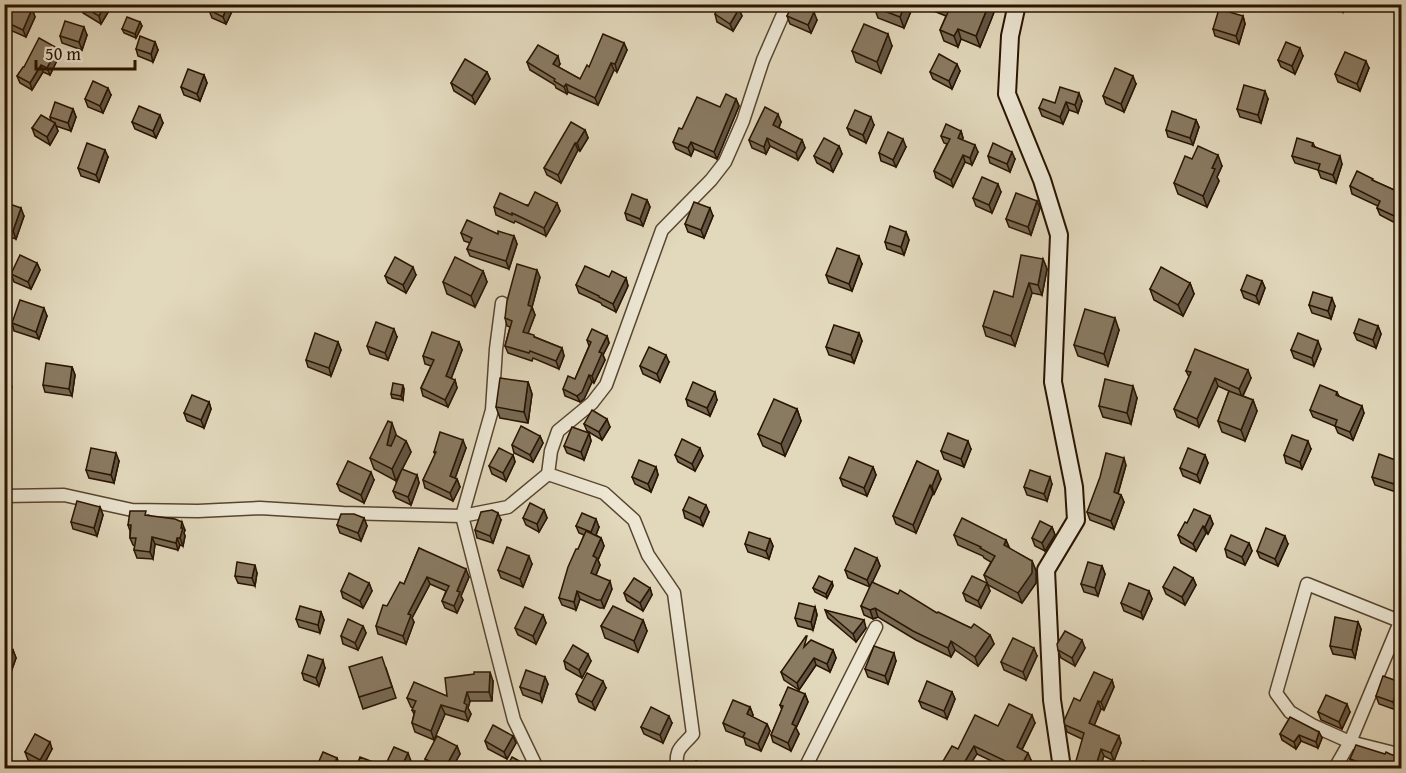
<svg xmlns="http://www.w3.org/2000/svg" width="1406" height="773" font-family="'Gentium Book Plus',serif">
<rect width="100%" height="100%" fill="#e2d8bc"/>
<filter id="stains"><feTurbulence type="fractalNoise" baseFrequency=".00333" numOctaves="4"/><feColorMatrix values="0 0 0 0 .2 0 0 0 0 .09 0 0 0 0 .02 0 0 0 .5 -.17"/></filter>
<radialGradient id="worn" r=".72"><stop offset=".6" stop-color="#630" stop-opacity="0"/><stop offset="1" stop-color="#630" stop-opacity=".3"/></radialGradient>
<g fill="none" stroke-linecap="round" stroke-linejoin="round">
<defs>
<g id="minor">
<polyline points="502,303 496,349 492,410 462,516 514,720 537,768"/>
<polyline points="4,496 64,495 132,510 198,511 260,508 343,513 462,516 508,507 548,474"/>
<polyline points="1402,622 1307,584 1276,693 1290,712 1312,725 1350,742 1402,755"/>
<path d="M677,768C675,748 681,748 693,734L674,593L648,555L634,520L604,493L548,474L551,451L558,431L592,403L606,385L662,230L711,180L725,162L743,121L763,60L784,12L785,4"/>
<polyline points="805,768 876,627"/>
<polyline points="1335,768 1350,742 1400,622"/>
</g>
<polyline id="secondary" points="1017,4 1010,36 1007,94 1042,180 1059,235 1053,382 1074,487 1076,520 1046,570 1052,700 1062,768"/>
</defs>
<use href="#minor" stroke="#57452f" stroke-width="15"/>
<use href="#secondary" stroke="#291400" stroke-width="20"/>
<use href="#minor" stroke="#ece6d3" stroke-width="12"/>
<use href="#secondary" stroke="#ece6d3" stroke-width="16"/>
</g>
<g fill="#766954" stroke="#291400" stroke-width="1.5">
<polygon points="4,4 32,9 35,17 26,37 10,30 10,29 4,26"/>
<polygon points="81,4 108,4 110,9 101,24 83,13"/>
<polygon points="212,4 233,4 234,7 226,24 212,18 209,10"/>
<polygon points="875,4 914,4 904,28 878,18 874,7"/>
<polygon points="925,4 997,4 991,20 980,47 961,39 958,47 944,41 940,30 946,16 926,8"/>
<polygon points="1320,4 1345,4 1343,12"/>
<polygon points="739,9 742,16 733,31 717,22 715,14"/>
<polygon points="787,16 817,20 811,33 790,24"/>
<polygon points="1243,16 1245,24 1239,44 1215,36 1213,29"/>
<polygon points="140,22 142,26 136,38 124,33 122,29"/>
<polygon points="87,35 82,50 62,43 60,36"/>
<polygon points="155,42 158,50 153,62 138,56 136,49"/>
<polygon points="624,43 627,50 617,72 614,70 598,105 568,92 567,94 556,88 555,85 530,70 527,62 560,64 558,67 580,79 589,67"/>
<polygon points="892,46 881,73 856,62 852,51"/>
<polygon points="60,54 50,75 43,72 32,90 20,83 17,76 24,67"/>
<polygon points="1303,56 1295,74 1281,67 1278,60"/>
<polygon points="1369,68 1360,91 1338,82 1335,74"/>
<polygon points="960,71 952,89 933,79 930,72"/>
<polygon points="487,72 490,79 475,104 454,91 451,83"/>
<polygon points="204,75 207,83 200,101 184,95 181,87"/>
<polygon points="1136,84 1124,112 1106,104 1103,96"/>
<polygon points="111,95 103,113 88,107 85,99"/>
<polygon points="736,99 739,106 717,159 694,149 691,156 676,149 673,142 682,129"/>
<polygon points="1268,99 1261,123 1240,117 1237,109"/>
<polygon points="1082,101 1078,113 1069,110 1063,124 1042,116 1039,108 1055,103"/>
<polygon points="73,109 76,117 71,131 56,126 58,131 50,145 35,136 32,128 51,121 50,117"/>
<polygon points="1196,120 1199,127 1193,145 1168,137 1166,130"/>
<polygon points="132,122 163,123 156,138 135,129"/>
<polygon points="781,122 779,128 802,140 805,148 798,160 770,146 766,154 752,148 749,140"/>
<polygon points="874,125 866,143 850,135 847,128"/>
<polygon points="585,130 588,138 580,151 578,150 561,183 547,175 544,168"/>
<polygon points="961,131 963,138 962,140 978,152 972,165 965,162 953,187 936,178 934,171 947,144 944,143 941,136"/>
<polygon points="1313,143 1315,147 1342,164 1336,183 1321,178 1318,170 1295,163 1292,156"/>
<polygon points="839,146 842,154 833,172 817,163 814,156"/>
<polygon points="906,147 896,167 881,161 879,153"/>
<polygon points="988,156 1015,159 1010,172 990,163"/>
<polygon points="108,157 99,182 81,176 78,168"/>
<polygon points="1192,159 1222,166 1217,177 1219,181 1207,207 1178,194 1174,183"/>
<polygon points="1374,181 1401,193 1401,226 1380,215 1377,208 1378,206 1352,194 1350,186"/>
<polygon points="1001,192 992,213 976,206 973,198"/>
<polygon points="647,200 650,207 643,226 627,220 625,213"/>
<polygon points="4,202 24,216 16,239 4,235"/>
<polygon points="557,203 560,211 546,236 515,221 514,223 496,215 494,207"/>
<polygon points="1040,208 1031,235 1009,227 1006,219"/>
<polygon points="713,216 704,238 688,232 685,224"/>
<polygon points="906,232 909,240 904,255 887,249 885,242"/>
<polygon points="461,233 498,234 514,236 517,244 509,269 470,256 467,249 470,243 464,241"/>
<polygon points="1043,259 1047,269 1042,295 1032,293 1015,346 986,336 983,326 1013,297"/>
<polygon points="37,263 40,270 31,289 14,282 11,274"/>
<polygon points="862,264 852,291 829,283 826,275"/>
<polygon points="483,271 487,282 475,307 447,294 443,282"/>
<polygon points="416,275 406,293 388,283 385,276"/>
<polygon points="540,277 532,307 535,315 528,333 535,337 562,348 564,356 559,369 533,358 532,361 508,353 505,346 510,327 507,326 505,318"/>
<polygon points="609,277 626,278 628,286 616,312 602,305 601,303 579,293 576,285"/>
<polygon points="1262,281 1265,288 1259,304 1244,298 1241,290"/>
<polygon points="1190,283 1194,294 1183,316 1154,300 1150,289"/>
<polygon points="1309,305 1335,306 1331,319 1312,313"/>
<polygon points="47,316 39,339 14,331 12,323"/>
<polygon points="1378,326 1381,334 1376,348 1357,340 1354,333"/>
<polygon points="1119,330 1108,366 1078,356 1074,345"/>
<polygon points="859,333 862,341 854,363 829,355 826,347"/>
<polygon points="607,336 609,343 603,355 605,360 594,383 592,382 584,399 580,402 565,396 563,389 575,379 589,346 587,340"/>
<polygon points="397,337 388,360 370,354 367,346"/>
<polygon points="338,342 341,350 331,376 308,367 306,360"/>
<polygon points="459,342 462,350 451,379 455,380 457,388 448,407 423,396 421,388 431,366 425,364 423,356"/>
<polygon points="1321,349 1314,366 1294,358 1291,350"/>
<polygon points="669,362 660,382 643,374 640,366"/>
<polygon points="72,367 75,375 72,396 45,392 43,385"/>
<polygon points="1186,371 1251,378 1243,396 1253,400 1257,411 1245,441 1222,432 1218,421 1229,391 1218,386 1199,427 1177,417 1174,409 1189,377"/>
<polygon points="528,382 532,394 528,423 500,418 496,407"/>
<polygon points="404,389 403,400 392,398 391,394"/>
<polygon points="1337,392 1339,396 1364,413 1353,440 1338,433 1335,426 1313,417 1310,410"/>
<polygon points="1137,398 1131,424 1103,417 1099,406"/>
<polygon points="686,399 717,400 710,416 688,406"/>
<polygon points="209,402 211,409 204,428 187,421 184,413"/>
<polygon points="797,409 801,421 785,456 763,446 758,434"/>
<polygon points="584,424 610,427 602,440 587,431"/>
<polygon points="589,433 591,441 584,460 567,453 564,446"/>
<polygon points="396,434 395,436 406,441 411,452 396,481 374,469 370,458"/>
<polygon points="540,436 543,443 533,462 514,453 512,445"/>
<polygon points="466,448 455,478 457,479 460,487 453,501 425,488 423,480 435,455 434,452"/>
<polygon points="971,449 964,467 944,459 941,451"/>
<polygon points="1311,449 1302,469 1286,463 1284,455"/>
<polygon points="513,455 515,462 506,481 492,474 489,466"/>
<polygon points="675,455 703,456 695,471 678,462"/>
<polygon points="1205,455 1208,463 1200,483 1183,476 1180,468"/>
<polygon points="119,461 114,483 89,478 86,470"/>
<polygon points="917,461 941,479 934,494 933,493 916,533 896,524 893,516"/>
<polygon points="1401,462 1396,492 1375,485 1372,477"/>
<polygon points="1126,465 1118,494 1121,495 1124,502 1114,529 1090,520 1087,512"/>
<polygon points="656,467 658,475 651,492 635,484 632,477"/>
<polygon points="873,467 876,475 867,496 843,486 840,478"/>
<polygon points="417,475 419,483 411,505 396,498 393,491"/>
<polygon points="374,480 364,503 340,491 337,484"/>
<polygon points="1052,484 1047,501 1027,495 1024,487"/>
<polygon points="100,507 103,515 97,536 73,529 71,522"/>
<polygon points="544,510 547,518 539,532 526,525 523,518"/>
<polygon points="683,510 709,512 703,526 685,518"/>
<polygon points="148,515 185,530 184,533 185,536 183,546 180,545 178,550 155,544 153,559 137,558 134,550 135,546 133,545 130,538 130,531 128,525"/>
<polygon points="1210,516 1213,524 1208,534 1206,533 1196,551 1181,543 1178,535"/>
<polygon points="364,518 367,526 361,541 340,533 337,525"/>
<polygon points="501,520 493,543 477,538 475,530"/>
<polygon points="576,526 599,527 596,535 601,538 604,546 598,560 600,565 596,575 612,589 604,608 600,608 580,599 576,610 562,605 559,598 584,535 579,533"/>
<polygon points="1052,527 1055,535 1045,551 1035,546 1032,538"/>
<polygon points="954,535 1006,540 1010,549 1032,561 1036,571 1036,583 1022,603 988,585 984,575 991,562 984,558 983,556 958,545"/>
<polygon points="770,539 773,546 769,559 748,552 745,544"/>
<polygon points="1249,543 1252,551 1245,565 1227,557 1225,549"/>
<polygon points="1288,544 1278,566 1260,558 1257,551"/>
<polygon points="419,548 469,577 461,596 463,600 457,613 445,608 442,601 446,591 430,584 412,618 414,622 406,644 378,634 376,626 387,606 404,584"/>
<polygon points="877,558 880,566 870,587 848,578 845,570"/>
<polygon points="532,564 523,587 501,578 498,570"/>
<polygon points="1102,566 1105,574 1098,596 1084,592 1081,584"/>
<polygon points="257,573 255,586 238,583 235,576"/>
<polygon points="1193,578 1196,585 1185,605 1166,594 1163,587"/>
<polygon points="832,582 833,586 827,598 815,592 813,588"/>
<polygon points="369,583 372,591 363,608 343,598 341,591"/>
<polygon points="987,583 990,591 981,608 966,601 963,593"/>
<polygon points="650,588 652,595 643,611 627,601 624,593"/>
<polygon points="1149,591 1152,599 1143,619 1124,611 1121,603"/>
<polygon points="861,606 937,613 971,628 990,635 994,644 978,666 955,650 951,657 916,640 878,617 873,619 864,615"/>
<polygon points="815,607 817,615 813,630 798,626 795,618"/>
<polygon points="825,610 866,628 856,642 828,618"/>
<polygon points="321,612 324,620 320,633 299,627 296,619"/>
<polygon points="543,615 546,623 536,644 518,635 515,628"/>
<polygon points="643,620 647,631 638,652 605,638 601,626"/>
<polygon points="1358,622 1361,629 1355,658 1333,654 1330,646"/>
<polygon points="363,626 366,633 358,650 343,644 341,636"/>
<polygon points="809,642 833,650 836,658 830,672 816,665 799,690 784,680 781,672"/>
<polygon points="4,647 13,650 16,658 10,675 4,673"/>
<polygon points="1085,648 1075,666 1061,658 1058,650"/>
<polygon points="1037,656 1026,680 1004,670 1001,662"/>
<polygon points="564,661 591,661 582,678 566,669"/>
<polygon points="896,661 888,684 868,677 865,669"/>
<polygon points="325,668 319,686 304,680 302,673"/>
<polygon points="386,668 396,698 363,709 359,697"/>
<polygon points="545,677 548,684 542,702 523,695 520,687"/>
<polygon points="1112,680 1114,687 1104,710 1101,709 1094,725 1119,736 1121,743 1114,761 1104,756 1082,739 1067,732 1065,725 1080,701"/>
<polygon points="493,681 492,701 470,701 468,708 471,714 468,721 445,714 434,740 415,732 412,723 414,714 412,710 413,708 411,707 407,698 447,696"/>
<polygon points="1400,682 1396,710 1379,704 1376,696"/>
<polygon points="606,688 595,710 579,702 576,694"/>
<polygon points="952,692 955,699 947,719 922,708 919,701"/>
<polygon points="805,694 808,702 796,728 799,734 791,751 773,742 771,735 782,710 780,705"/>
<polygon points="750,707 753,715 752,717 767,724 770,731 761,751 746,745 744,738 726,731 723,723"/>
<polygon points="1318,712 1350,712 1342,729 1321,720"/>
<polygon points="672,723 663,743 644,734 641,727"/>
<polygon points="1035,723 1022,750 1031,760 1026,768 1006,768 977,754 958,749 998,726"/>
<polygon points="1319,732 1322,738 1318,748 1301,741 1296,749 1282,740 1280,734"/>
<polygon points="513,736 516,743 507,759 488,749 485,741"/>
<polygon points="457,746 460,754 452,768 432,768 428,767 425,759"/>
<polygon points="52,749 42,768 28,760 25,752"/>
<polygon points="1350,759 1401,768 1358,768 1353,766"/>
</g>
<g fill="#605545" stroke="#291400" stroke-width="1.5">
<polygon points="105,4 108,4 110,9 101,24 99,16"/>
<polygon points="228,4 233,4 234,7 226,24 223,17"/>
<polygon points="905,4 914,4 904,28 900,17"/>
<polygon points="989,4 997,4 991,20 980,47 976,36"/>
<polygon points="1340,4 1345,4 1343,12"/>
<polygon points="32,9 35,17 26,37 23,30"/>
<polygon points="739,9 742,16 733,31 730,24"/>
<polygon points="814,12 817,20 811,33 808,25"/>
<polygon points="1243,16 1245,24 1239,44 1236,36"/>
<polygon points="140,22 142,26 136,38 135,34"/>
<polygon points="84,27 87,35 82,50 79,42"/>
<polygon points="958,29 961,39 958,47 954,36"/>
<polygon points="888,34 892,46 881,73 877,62"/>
<polygon points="155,42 158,50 153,62 151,54"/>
<polygon points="624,43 627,50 617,72 615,64"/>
<polygon points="57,48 60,54 50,75 47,68"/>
<polygon points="1300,48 1303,56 1295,74 1292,66"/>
<polygon points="558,56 560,64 555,72 553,64"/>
<polygon points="1366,61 1369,68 1360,91 1357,84"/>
<polygon points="611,63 614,70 598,105 595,98"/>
<polygon points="957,64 960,71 952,89 949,81"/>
<polygon points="41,65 43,72 32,90 30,83"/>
<polygon points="487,72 490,79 475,104 472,96"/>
<polygon points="204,75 207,83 200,101 197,94"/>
<polygon points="1133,76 1136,84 1124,112 1121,104"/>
<polygon points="566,84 568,92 567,94 564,87"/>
<polygon points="108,88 111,95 103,113 100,106"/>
<polygon points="1265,91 1268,99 1261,123 1258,115"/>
<polygon points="1079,93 1082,101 1078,113 1075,105"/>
<polygon points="736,99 739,106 717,159 714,152"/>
<polygon points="1066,102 1069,110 1063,124 1060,117"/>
<polygon points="73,109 76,117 71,131 68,123"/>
<polygon points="778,114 781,122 776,133 773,125"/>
<polygon points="160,115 163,123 156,138 153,131"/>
<polygon points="871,117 874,125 866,143 863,135"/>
<polygon points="1196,120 1199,127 1193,145 1190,138"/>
<polygon points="55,123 58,131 50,145 47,137"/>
<polygon points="585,130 588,138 580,151 577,143"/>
<polygon points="961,131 963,138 960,145 958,138"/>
<polygon points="767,138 770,146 766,154 764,147"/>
<polygon points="903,139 906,147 896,167 893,160"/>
<polygon points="802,140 805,148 798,160 796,153"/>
<polygon points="691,142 694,149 691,156 688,148"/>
<polygon points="575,143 578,150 561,183 558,175"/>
<polygon points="975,145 978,152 972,165 970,158"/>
<polygon points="839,146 842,154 833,172 830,164"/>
<polygon points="105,150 108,157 99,182 96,175"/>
<polygon points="1012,152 1015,159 1010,172 1007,164"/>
<polygon points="963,155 965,162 953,187 951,180"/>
<polygon points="1218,155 1222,166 1217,177 1219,181 1207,207 1203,196 1212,168"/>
<polygon points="1340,156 1342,164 1336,183 1333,175"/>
<polygon points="998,184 1001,192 992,213 989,205"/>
<polygon points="647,200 650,207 643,226 640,219"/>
<polygon points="1037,201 1040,208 1031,235 1028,227"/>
<polygon points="557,203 560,211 546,236 544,228"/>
<polygon points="21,208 24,216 16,239 13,231"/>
<polygon points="710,208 713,216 704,238 701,230"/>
<polygon points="906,232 909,240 904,255 901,247"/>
<polygon points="514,236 517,244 509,269 506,261"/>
<polygon points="859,256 862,264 852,291 849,284"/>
<polygon points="1043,259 1047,269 1042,295 1038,285"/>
<polygon points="37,263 40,270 31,289 28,282"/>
<polygon points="413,267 416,275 406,293 403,285"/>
<polygon points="537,270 540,277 531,311 532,307 535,315 526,339 523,332 528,305"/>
<polygon points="483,271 487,282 475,307 471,296"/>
<polygon points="626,278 628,286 616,312 613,304"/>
<polygon points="1262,281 1265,288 1259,304 1256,296"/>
<polygon points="1029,283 1032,293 1015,346 1011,336"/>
<polygon points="1190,283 1194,294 1183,316 1178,305"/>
<polygon points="1332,298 1335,306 1331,319 1328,311"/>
<polygon points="44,308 47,316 39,339 36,332"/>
<polygon points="1115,318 1119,330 1108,366 1104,354"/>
<polygon points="1378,326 1381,334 1376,348 1373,340"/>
<polygon points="394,329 397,337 388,360 385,353"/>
<polygon points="859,333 862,341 854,363 851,355"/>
<polygon points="607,336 609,343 603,355 605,360 594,383 592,376 599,352"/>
<polygon points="1318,341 1321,349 1314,366 1312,358"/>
<polygon points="338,342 341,350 331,376 329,368"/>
<polygon points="459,342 462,350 449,384 446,376"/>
<polygon points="562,348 564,356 559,369 556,361"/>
<polygon points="666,355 669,362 660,382 657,374"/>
<polygon points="72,367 75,375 72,396 69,389"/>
<polygon points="1248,370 1251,378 1242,397 1239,389"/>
<polygon points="589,375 592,382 584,399 580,402 577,396"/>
<polygon points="1215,378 1218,386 1199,427 1197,419"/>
<polygon points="9,379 12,387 6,405 4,401 4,393"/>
<polygon points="455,380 457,388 448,407 445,400"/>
<polygon points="528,382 532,394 528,423 524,412"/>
<polygon points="403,385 404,389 403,400 401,396"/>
<polygon points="1133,386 1137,398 1131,424 1127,413"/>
<polygon points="715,392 717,400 710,416 707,408"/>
<polygon points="1253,400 1257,411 1245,441 1241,430"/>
<polygon points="209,402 211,409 204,428 201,420"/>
<polygon points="1362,406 1364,413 1353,440 1350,432"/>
<polygon points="797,409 801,421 785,456 781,444"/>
<polygon points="607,419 610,427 602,440 599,432"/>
<polygon points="392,423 396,434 391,456 387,445"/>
<polygon points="589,433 591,441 584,460 581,452"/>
<polygon points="540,436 543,443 533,462 530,455"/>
<polygon points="463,440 466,448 453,484 450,476"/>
<polygon points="406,441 411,452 396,481 392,469"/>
<polygon points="968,441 971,449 964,467 961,459"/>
<polygon points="1308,441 1311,449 1302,469 1300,462"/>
<polygon points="700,448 703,456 695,471 692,464"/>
<polygon points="116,453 119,461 114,483 111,475"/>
<polygon points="513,455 515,462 506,481 503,473"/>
<polygon points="1205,455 1208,463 1200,483 1197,475"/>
<polygon points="1124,458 1126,465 1116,500 1114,492"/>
<polygon points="1401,462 1401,477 1396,492 1394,484"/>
<polygon points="6,464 8,471 4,487 4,468"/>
<polygon points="656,467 658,475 651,492 648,484"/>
<polygon points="873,467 876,475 867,496 864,488"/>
<polygon points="938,471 941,479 934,494 932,486"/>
<polygon points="371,472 374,480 364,503 361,495"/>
<polygon points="417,475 419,483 411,505 408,497"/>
<polygon points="1050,477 1052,484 1047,501 1044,494"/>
<polygon points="457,479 460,487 453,501 450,493"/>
<polygon points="930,485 933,493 916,533 913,525"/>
<polygon points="1121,495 1124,502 1114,529 1111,521"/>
<polygon points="706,505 709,512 703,526 700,518"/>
<polygon points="100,507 103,515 97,536 94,528"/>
<polygon points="544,510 547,518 539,532 537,524"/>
<polygon points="498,513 501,520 493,543 490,536"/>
<polygon points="1210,516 1213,524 1208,534 1205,527"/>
<polygon points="364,518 367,526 361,541 358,533"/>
<polygon points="596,519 599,527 594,540 591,532"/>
<polygon points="182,522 185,530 184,533 185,536 183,546 180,538 181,528"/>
<polygon points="1203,526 1206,533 1196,551 1193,544"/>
<polygon points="1052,527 1055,535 1045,551 1042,543"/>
<polygon points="1285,536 1288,544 1278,566 1275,559"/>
<polygon points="152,537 155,544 153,559 150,552"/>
<polygon points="177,538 180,545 178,550 176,543"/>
<polygon points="601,538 604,546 598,560 600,565 594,580 591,573 593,556"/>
<polygon points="770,539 773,546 769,559 766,551"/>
<polygon points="1006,540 1010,550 1004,545"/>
<polygon points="1249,543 1252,551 1245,565 1242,557"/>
<polygon points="529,556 532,564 523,587 520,579"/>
<polygon points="877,558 880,566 870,587 867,580"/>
<polygon points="1032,561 1036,571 1036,583 1022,603 1018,593"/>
<polygon points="255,565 257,573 255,586 252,578"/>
<polygon points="1102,566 1105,574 1098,596 1095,588"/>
<polygon points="466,569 469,577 461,596 463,600 457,613 454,606 457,591"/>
<polygon points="427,577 430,584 412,618 414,622 406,644 403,636 408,614"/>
<polygon points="1193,578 1196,585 1185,605 1182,597"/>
<polygon points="610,581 612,589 604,608 601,600"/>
<polygon points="832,582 833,586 827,598 826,594"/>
<polygon points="369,583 372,591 363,608 360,601"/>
<polygon points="987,583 990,591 981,608 978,601"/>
<polygon points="650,588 652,595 643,611 640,603"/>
<polygon points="577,591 580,599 576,610 574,602"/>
<polygon points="1149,591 1152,599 1143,619 1141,612"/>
<polygon points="815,607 817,615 813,630 811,622"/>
<polygon points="875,608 878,617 873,619 870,610"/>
<polygon points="321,612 324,620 320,633 318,625"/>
<polygon points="543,615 546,623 536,644 533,636"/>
<polygon points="643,620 647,631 638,652 634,641"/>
<polygon points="864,620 866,628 856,642 853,634"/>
<polygon points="1358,622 1361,629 1355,658 1352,650"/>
<polygon points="363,626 366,633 358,650 355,643"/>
<polygon points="990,635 994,644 978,666 975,657"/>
<polygon points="1082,640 1085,648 1075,666 1072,658"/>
<polygon points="951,641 955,650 951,657 948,648"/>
<polygon points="1034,648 1037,656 1026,680 1023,672"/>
<polygon points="13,650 16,658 10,675 7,667"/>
<polygon points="833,650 836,658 830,672 827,664"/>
<polygon points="894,653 896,661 888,684 885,676"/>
<polygon points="588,654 591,661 582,678 579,670"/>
<polygon points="814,658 816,665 799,690 797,683"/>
<polygon points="323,660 325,668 319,686 316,678"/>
<polygon points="490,672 493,681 492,701 489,692"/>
<polygon points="545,677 548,684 542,702 540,694"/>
<polygon points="1112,680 1114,687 1104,710 1101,702"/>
<polygon points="603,681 606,688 595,710 592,702"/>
<polygon points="1400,682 1401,685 1401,695 1396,710 1393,702"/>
<polygon points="467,692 470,701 468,708 471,714 468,721 465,712 464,703"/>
<polygon points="952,692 955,699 947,719 944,711"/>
<polygon points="805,694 808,702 796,728 799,734 791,751 788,743 792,724"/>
<polygon points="1098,701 1101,709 1092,731 1089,723"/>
<polygon points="1347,704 1350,712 1342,729 1339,722"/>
<polygon points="441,705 445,714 434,740 431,731"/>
<polygon points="750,707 753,715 750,722 747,714"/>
<polygon points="1032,715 1035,723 1019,755 1017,747"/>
<polygon points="669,716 672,723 663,743 660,735"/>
<polygon points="767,724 770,731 761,751 758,744"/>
<polygon points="1319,732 1322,738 1318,748 1316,742"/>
<polygon points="1299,735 1301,741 1296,749 1294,742"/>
<polygon points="513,736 516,743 507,759 504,752"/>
<polygon points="1119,736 1121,743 1114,761 1111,753"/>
<polygon points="50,742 52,749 42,768 40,760"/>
<polygon points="457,746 460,754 452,768 445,768"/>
<polygon points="974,746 977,754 968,768 961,768"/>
<polygon points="1101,749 1104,756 1100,768 1095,768"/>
<polygon points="408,753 411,761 407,768 401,768"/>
<polygon points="1028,753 1031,760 1026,768 1020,768"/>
<polygon points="337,758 340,765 339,768 332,768"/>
</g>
<g fill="#897a62" stroke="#291400" stroke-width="1.5">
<polygon points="4,4 22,4 32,9 23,30 8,23 8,22 4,20"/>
<polygon points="81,4 105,4 99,16 80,5"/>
<polygon points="212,4 228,4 223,17 209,10"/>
<polygon points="720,4 733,4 739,9 730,24 715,14"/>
<polygon points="792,4 796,4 814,12 808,25 787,16"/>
<polygon points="875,4 905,4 900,17 874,7"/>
<polygon points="939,4 989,4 976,36 958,29 954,36 940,30 950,8"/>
<polygon points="1219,9 1243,16 1236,36 1213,29"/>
<polygon points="127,17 140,22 135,34 122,29"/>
<polygon points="65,21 84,27 79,42 60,36"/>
<polygon points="864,24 888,34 877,62 852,51"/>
<polygon points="603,34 624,43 615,64 611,63 595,98 566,84 564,87 554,81 555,79 527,62 538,45 558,56 553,64 580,79 587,65 589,67"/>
<polygon points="140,36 155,42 151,54 136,49"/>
<polygon points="39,38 57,48 47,68 41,65 30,83 17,76 23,67 24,67"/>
<polygon points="1286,42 1300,48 1292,66 1278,60"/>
<polygon points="1345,52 1366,61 1357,84 1335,74"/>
<polygon points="939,54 957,64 949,81 930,72"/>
<polygon points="465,59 487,72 472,96 451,83"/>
<polygon points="1115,68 1133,76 1121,104 1103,96"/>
<polygon points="188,69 204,75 197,94 181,87"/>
<polygon points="93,81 108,88 100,106 85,99"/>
<polygon points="1244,85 1265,91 1258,115 1237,109"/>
<polygon points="1060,87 1079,93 1075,105 1066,102 1060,117 1039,108 1043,99 1055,103"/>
<polygon points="726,94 736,99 714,152 691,142 688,148 673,142 679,128 682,129 697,97 720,107"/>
<polygon points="55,102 73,109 68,123 50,117"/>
<polygon points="139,106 160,115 153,131 132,122"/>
<polygon points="765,107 778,114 773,125 802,140 796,153 767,138 764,147 749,140"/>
<polygon points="855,110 871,117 863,135 847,128"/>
<polygon points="1172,111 1196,120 1190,138 1166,130"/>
<polygon points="41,115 55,123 47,137 32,128"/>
<polygon points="571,122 585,130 577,143 575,143 558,175 544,168"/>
<polygon points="946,124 961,131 958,138 975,145 970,158 963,155 951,180 934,171 950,139 941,136"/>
<polygon points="888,132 903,139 893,160 879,153"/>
<polygon points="824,138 839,146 830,164 814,156"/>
<polygon points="1297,138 1313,143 1312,146 1340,156 1333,175 1318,170 1320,164 1292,156"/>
<polygon points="87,143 105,150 96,175 78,168"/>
<polygon points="993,143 1012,152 1007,164 988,156"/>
<polygon points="1198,146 1218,155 1212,168 1215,169 1203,196 1174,183 1185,156 1192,159"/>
<polygon points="1357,171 1373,179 1372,180 1401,193 1401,219 1377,208 1380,201 1350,186"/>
<polygon points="982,177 998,184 989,205 973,198"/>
<polygon points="535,192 557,203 544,228 512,213 512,215 494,207 500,193 528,206"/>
<polygon points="1016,193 1037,201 1028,227 1006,219"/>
<polygon points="632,194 647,200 640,219 625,213"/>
<polygon points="4,202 21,208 13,231 4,228"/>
<polygon points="694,202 710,208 701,230 685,224"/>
<polygon points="467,220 498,234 498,231 514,236 506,261 467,249 472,238 461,233"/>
<polygon points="890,226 906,232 901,247 885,242"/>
<polygon points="837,248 859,256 849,284 826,275"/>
<polygon points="20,255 37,263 28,282 11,274"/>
<polygon points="1021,255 1043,259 1038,285 1029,283 1011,336 983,326 994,291 1013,297"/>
<polygon points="395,257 413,267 403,285 385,276"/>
<polygon points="455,257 483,271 471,296 443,282"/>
<polygon points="517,264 537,270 528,305 532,307 523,332 534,335 534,337 562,348 556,361 530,351 529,353 505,346 512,321 505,318 507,301"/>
<polygon points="585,266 609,277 612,271 626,278 613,304 599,297 599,296 576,285"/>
<polygon points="1161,267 1190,283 1178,305 1150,289"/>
<polygon points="1247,275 1262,281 1256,296 1241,290"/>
<polygon points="1313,292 1332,298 1328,311 1309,305"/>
<polygon points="20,300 44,308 36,332 12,323"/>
<polygon points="1085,309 1115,318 1104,354 1074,345"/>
<polygon points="1359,319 1378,326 1373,340 1354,333"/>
<polygon points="376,322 394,329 385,353 367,346"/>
<polygon points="834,325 859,333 851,355 826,347"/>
<polygon points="592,329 607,336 599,352 602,353 592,376 589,375 582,392 577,396 563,389 568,376 575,379 591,342 587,340"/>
<polygon points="432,332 459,342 446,376 455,380 445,400 421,388 434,360 423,356"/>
<polygon points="315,333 338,342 329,368 306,360"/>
<polygon points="1298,333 1318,341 1312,358 1291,350"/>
<polygon points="649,347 666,355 657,374 640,366"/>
<polygon points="1195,349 1248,370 1239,389 1215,378 1197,419 1174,409 1191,372 1186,371"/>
<polygon points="46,363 72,367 69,389 43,385"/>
<polygon points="4,378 9,379 4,393"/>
<polygon points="500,378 528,382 524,412 496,407"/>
<polygon points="1105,379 1133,386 1127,413 1099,406"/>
<polygon points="693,382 715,392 707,408 686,399"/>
<polygon points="393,383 403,385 401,396 391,394"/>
<polygon points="1320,385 1337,392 1336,395 1362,406 1350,432 1335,426 1337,420 1310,410"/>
<polygon points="1229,391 1253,400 1241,430 1218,421"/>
<polygon points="192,395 209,402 201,420 184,413"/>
<polygon points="774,399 797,409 781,444 758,434"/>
<polygon points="592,410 607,419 599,432 584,424"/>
<polygon points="388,421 392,423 387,445 391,446 396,435 406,441 392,469 370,458"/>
<polygon points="521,426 540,436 530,455 512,445"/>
<polygon points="572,427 589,433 581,452 564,446"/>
<polygon points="440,432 463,440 450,476 457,479 450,493 423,480 436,452 434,452"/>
<polygon points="948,433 968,441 961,459 941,451"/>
<polygon points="1292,435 1308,441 1300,462 1284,455"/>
<polygon points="682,439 700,448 692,464 675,455"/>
<polygon points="91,448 116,453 111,475 86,470"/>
<polygon points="499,448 513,455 503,473 489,466"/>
<polygon points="1188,448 1205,455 1197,475 1180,468"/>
<polygon points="1106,453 1124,458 1114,492 1121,495 1111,521 1087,512 1100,477"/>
<polygon points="1379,454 1401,462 1394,484 1372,477"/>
<polygon points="849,457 873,467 864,488 840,478"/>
<polygon points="639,460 656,467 648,484 632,477"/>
<polygon points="348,461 371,472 361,495 337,484"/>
<polygon points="917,461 938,471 932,486 930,485 913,525 893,516"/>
<polygon points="402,469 417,475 408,497 393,491"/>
<polygon points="1030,470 1050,477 1044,494 1024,487"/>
<polygon points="689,497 706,505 700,518 683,510"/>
<polygon points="77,501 100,507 94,528 71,522"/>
<polygon points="530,503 544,510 537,524 523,518"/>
<polygon points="1194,509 1210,516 1205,527 1203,526 1193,544 1178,535 1185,522 1187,523"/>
<polygon points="492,510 498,513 490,536 475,530 481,512"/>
<polygon points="130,511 146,511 145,515 175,519 182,522 181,528 183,528 180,538 177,538 176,543 152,537 150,552 134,550 136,538 130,538 131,525 128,525"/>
<polygon points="582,513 596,519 591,532 576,526"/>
<polygon points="341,514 354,514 364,518 358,533 337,525"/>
<polygon points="962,518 1006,540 1004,545 1032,561 1032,573 1018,593 984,575 995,556 980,548 981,547 954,535"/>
<polygon points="1040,521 1052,527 1042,543 1032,538"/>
<polygon points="1266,528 1285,536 1275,559 1257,551"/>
<polygon points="586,531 601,538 593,556 597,558 591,573 610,581 601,600 597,600 577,591 574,602 559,598 568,567 576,549 578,549"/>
<polygon points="749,532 770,539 766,551 745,544"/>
<polygon points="1231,535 1249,543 1242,557 1225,549"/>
<polygon points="507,547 529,556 520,579 498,570"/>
<polygon points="419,548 466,569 457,591 460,592 454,606 442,601 449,586 427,577 408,614 411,615 403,636 376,626 383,605 387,606 400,582 404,584"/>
<polygon points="855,548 877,558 867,580 845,570"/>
<polygon points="237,562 255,565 252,578 235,576"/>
<polygon points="1088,562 1102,566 1095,588 1081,584"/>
<polygon points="1174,567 1193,578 1182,597 1163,587"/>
<polygon points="349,573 369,583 360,601 341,591"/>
<polygon points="819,576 832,582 826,594 813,588"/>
<polygon points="972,576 987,583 978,601 963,593"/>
<polygon points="634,578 650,588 640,603 624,593"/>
<polygon points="872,582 898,594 900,590 937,613 938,612 971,628 974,624 990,635 975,657 951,641 948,648 913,631 875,608 870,610 861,606"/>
<polygon points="1129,583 1149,591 1141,612 1121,603"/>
<polygon points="799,603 815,607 811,622 795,618"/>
<polygon points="300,606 321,612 318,625 296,619"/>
<polygon points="613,606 643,620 634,641 601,626"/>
<polygon points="525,607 543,615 533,636 515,628"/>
<polygon points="825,610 864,620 853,634"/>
<polygon points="1335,617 1358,622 1352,650 1330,646"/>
<polygon points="348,619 363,626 355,643 341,636"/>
<polygon points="1065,631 1082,640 1072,658 1058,650 1057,644"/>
<polygon points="806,636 807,636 804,647 811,640 833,650 827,664 814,658 797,683 781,672"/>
<polygon points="1013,638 1034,648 1023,672 1001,662"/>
<polygon points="573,645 588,654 579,670 564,661"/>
<polygon points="874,646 894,653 885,676 865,669"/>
<polygon points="4,647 13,650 7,667 4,666"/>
<polygon points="308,655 323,660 316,678 302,673"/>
<polygon points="382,657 392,687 359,697 349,667"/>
<polygon points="526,670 545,677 540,694 520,687"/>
<polygon points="474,672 490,672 489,692 467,692 464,703 467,705 465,712 441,705 431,731 412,723 415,711 412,710 416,701 407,698 414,682 447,696 445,678 474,674"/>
<polygon points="1094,672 1112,680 1101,702 1098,701 1089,723 1119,736 1111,753 1101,749 1095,768 1074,768 1084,733 1065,725 1064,721 1074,698 1080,701"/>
<polygon points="587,673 603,681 592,702 576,694"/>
<polygon points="1383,676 1400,682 1393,702 1376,696"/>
<polygon points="927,681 952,692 944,711 919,701"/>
<polygon points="788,687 805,694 792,724 796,726 788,743 771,735 783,706 780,705"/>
<polygon points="1326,695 1347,704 1339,722 1318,712"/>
<polygon points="733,700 750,707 747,714 767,724 758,744 743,737 745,733 723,723"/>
<polygon points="1009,704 1032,715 1017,747 1028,753 1020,768 974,746 961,768 939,768 952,746 958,749 975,715 998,726"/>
<polygon points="651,707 669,716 660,735 641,727"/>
<polygon points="1290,717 1319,732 1316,742 1299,735 1294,742 1280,734"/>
<polygon points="493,725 513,736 504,752 485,741"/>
<polygon points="35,734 50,742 40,760 25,752"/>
<polygon points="437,736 457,746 445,768 444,768 425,759"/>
<polygon points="1356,745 1385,754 1386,752 1390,754 1401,758 1401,768 1381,768 1365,762 1364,764 1350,759"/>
<polygon points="394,747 408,753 401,768 384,768"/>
<polygon points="323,752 337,758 332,768 316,768"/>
<polygon points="360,757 373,762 370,768 356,768"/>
<polygon points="512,757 532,768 506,768"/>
<polygon points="696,761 716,768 693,768"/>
<polygon points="1143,761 1159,767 1158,768 1141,768"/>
<polygon points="827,763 840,768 825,768"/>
<polygon points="1203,765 1210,768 1202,768"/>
</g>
<rect width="1406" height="773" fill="none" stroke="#e2d8bc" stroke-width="24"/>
<rect x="6" y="6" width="1394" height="761" fill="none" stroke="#291400" stroke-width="3"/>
<rect x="12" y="12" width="1382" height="749" fill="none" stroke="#291400" stroke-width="1.5"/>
<path d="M36 60v9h99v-9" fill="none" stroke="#291400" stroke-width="3"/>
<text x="45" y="60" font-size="18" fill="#291400" stroke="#ece6d3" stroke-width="4.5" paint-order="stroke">50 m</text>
<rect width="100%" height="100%" filter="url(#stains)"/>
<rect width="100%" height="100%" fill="url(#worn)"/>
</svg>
